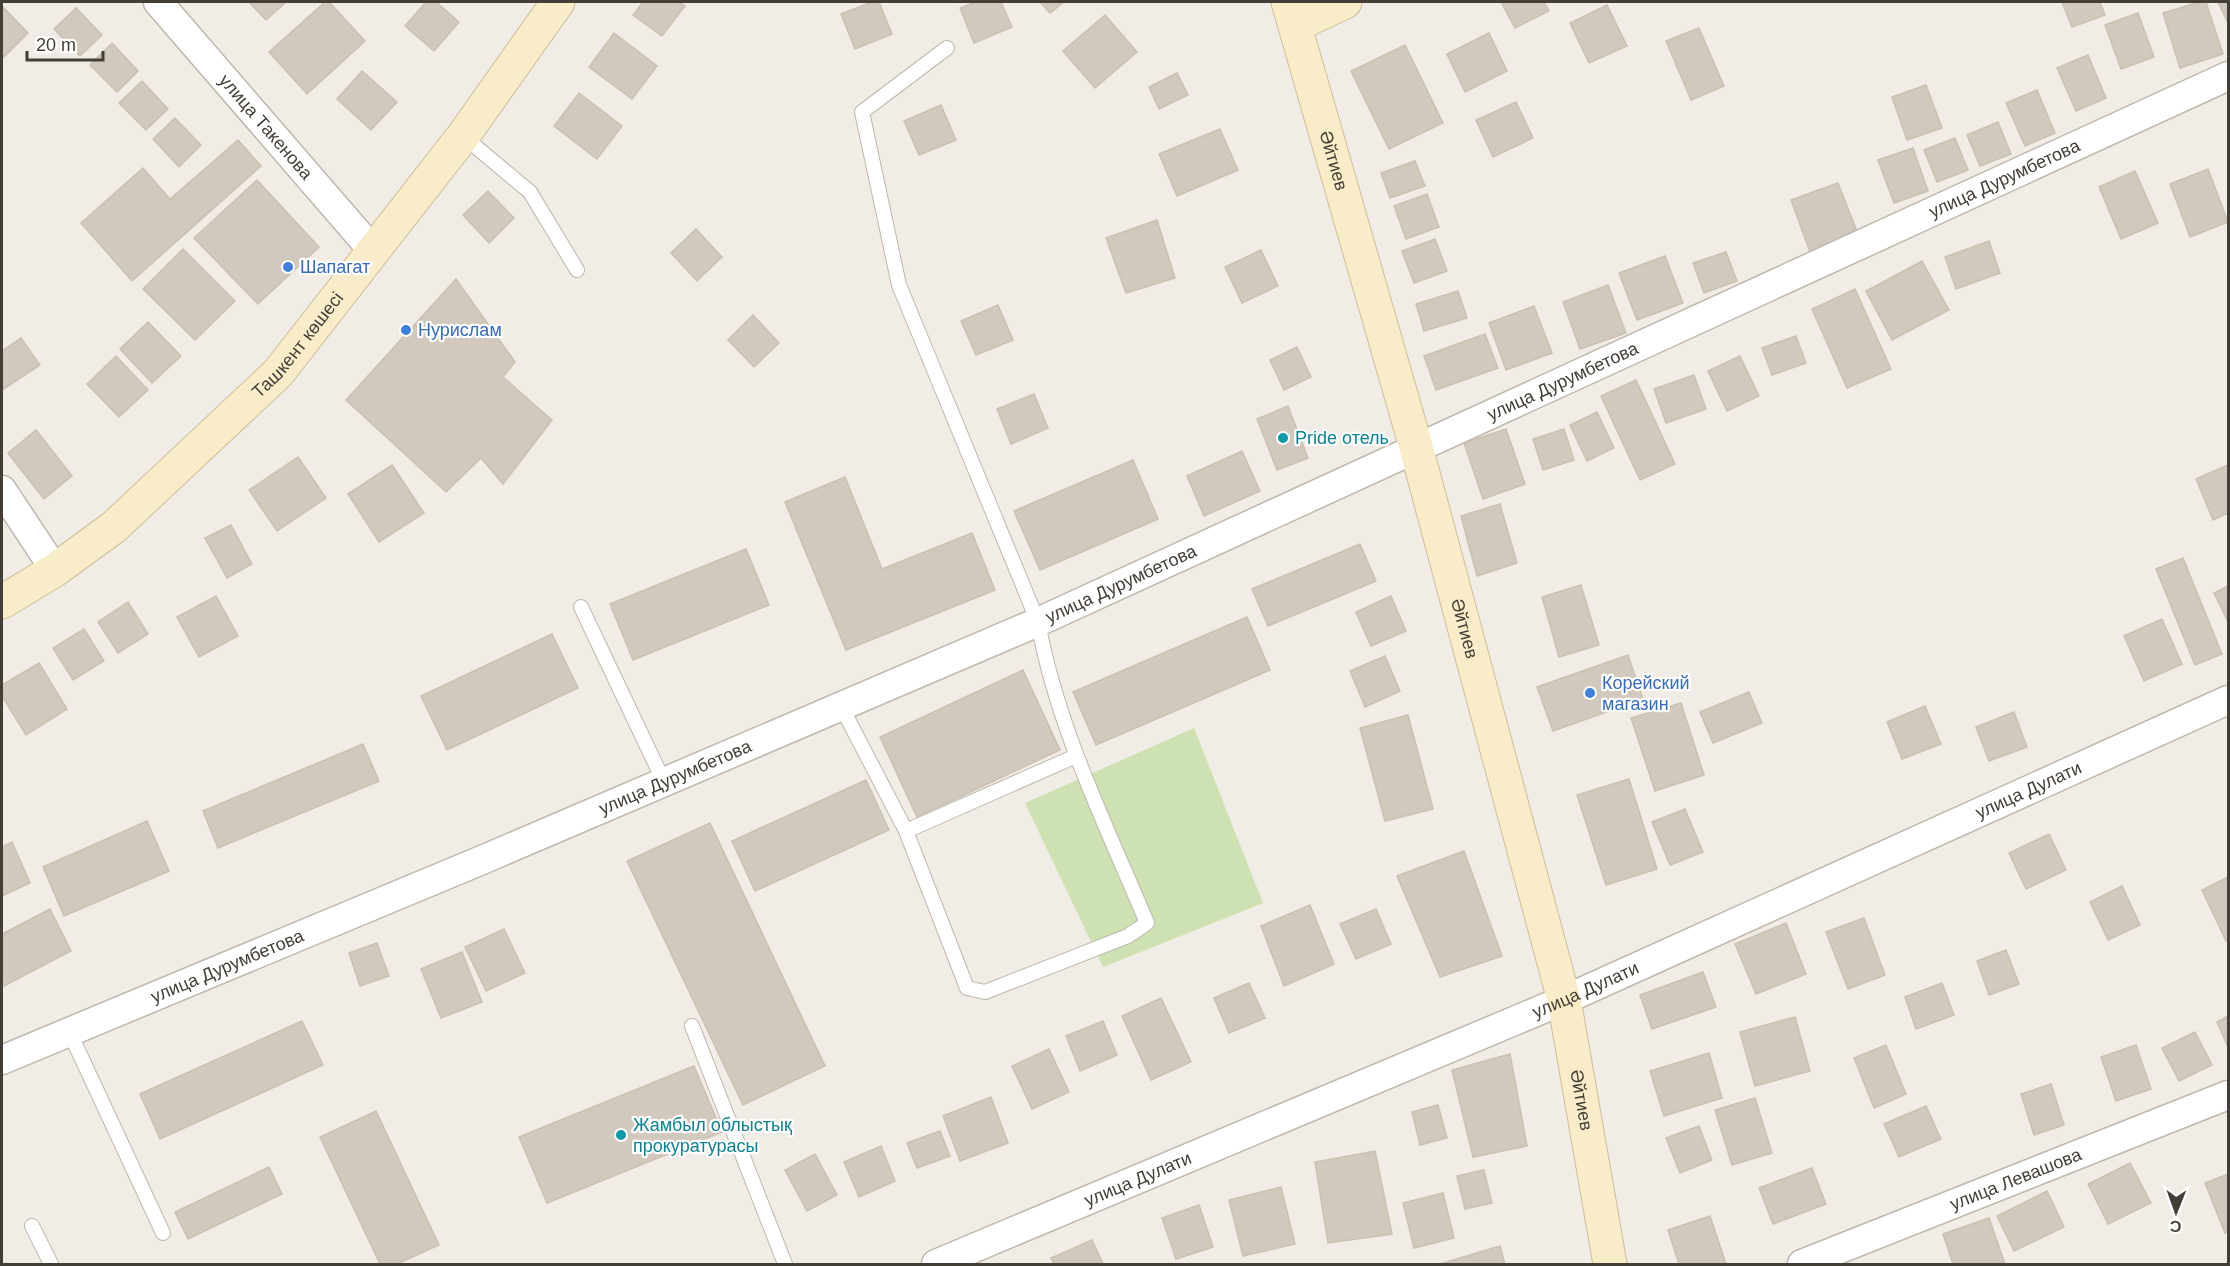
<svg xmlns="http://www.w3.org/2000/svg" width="2230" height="1266" font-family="Arial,sans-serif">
<rect width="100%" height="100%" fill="#f1ede6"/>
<polygon fill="#cde1b3" points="1194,728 1263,903 1103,967 1025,803"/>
<g fill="#d1c9bd" stroke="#cbc0b1" stroke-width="1.5">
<polygon points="249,2 286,2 266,20"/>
<polygon points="325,2 329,2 365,41 307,94 269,52"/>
<polygon points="426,2 436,2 459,22 434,51 405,26"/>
<polygon points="643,2 679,2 685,6 662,36 633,15"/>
<polygon points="872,2 879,2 892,34 855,49 841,14"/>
<polygon points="976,2 1001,2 1012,27 974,43 960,8"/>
<polygon points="1040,2 1064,2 1050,13"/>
<polygon points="1501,2 1544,2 1549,11 1515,28"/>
<polygon points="2062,2 2100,2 2105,15 2072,27"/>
<polygon points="2199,2 2206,2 2223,54 2180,68 2163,13"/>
<polygon points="2218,2 2228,2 2228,23"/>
<polygon points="1607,5 1627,46 1589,63 1570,23"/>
<polygon points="2,6 28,33 2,59"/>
<polygon points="76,8 102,35 80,56 54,29"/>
<polygon points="2138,13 2154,57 2121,69 2105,25"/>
<polygon points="1105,15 1137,52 1095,88 1063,51"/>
<polygon points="1699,28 1724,86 1691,100 1666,41"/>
<polygon points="614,33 657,66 632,99 589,67"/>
<polygon points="1489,33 1507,71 1465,92 1447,54"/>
<polygon points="112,43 138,71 117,92 90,65"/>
<polygon points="1405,45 1443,123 1389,149 1351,71"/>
<polygon points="2088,55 2106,98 2076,111 2057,68"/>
<polygon points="362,71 397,102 371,130 337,99"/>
<polygon points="1177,73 1188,95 1159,109 1149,87"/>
<polygon points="142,81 168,109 146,130 119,103"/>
<polygon points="1926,85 1942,128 1907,140 1892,97"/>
<polygon points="2037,90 2055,133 2025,146 2006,103"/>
<polygon points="579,93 622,126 597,159 554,126"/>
<polygon points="1516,102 1533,138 1493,157 1476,120"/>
<polygon points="941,105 956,140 919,155 904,121"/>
<polygon points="175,118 201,145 179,167 153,139"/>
<polygon points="1998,122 2011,154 1980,166 1967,135"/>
<polygon points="1220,129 1238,170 1177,196 1159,154"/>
<polygon points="1955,138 1968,170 1937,182 1924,150"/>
<polygon points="238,140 261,166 132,281 81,223 143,168 170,199"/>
<polygon points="1913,148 1928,191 1894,203 1878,160"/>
<polygon points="1415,161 1425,186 1390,198 1381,173"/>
<polygon points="2208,169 2228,222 2190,237 2170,184"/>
<polygon points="2135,171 2158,223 2121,239 2099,187"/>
<polygon points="257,180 319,247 258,304 194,238"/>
<polygon points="1838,183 1858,234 1810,252 1791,200"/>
<polygon points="488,191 514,218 489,243 463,215"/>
<polygon points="1427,194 1439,227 1406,239 1394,206"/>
<polygon points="1157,220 1175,278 1126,293 1106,238"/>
<polygon points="696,229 722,257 697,281 671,253"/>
<polygon points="1435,239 1447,271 1414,283 1402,251"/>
<polygon points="1989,241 2000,273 1956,289 1945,257"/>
<polygon points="183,249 235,301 195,340 143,289"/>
<polygon points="1261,250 1278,286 1242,303 1225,267"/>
<polygon points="1726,252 1737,281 1704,293 1693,263"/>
<polygon points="1665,256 1683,303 1637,320 1619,273"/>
<polygon points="1922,261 1949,310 1892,340 1866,291"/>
<polygon points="456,279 515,362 503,377 552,420 503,484 481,458 446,492 346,400"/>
<polygon points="1608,285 1626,333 1580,349 1563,302"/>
<polygon points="1855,289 1891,369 1847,388 1812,309"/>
<polygon points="1458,291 1467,318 1424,331 1416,304"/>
<polygon points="998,305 1013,340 976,355 961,321"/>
<polygon points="1534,306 1552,353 1506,370 1489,323"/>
<polygon points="753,315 779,343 754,367 728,340"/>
<polygon points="148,322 181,356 152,383 120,349"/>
<polygon points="1485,334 1498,368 1436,390 1424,356"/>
<polygon points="1796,336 1806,363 1772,375 1762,348"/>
<polygon points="21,338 40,365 2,390 2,351"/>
<polygon points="1297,347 1311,377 1284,390 1270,360"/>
<polygon points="116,356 148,390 119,417 87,384"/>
<polygon points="1740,356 1759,396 1727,411 1708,371"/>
<polygon points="1694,375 1706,409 1666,423 1654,389"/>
<polygon points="1636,380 1675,464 1640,480 1601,396"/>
<polygon points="1034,394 1048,428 1011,444 997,409"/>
<polygon points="1288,406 1308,458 1277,470 1257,419"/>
<polygon points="1597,412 1614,448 1587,461 1570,425"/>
<polygon points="1506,429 1525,484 1483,499 1464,443"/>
<polygon points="1564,429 1574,460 1543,470 1533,439"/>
<polygon points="36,430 72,476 44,499 8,453"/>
<polygon points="1242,451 1260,491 1204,516 1187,476"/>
<polygon points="298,457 326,498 277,531 249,490"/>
<polygon points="1133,460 1158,519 1040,570 1014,511"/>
<polygon points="392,465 424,513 379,542 348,494"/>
<polygon points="2228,465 2228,513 2213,520 2196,479"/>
<polygon points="845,477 882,569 972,533 995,590 846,650 785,502"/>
<polygon points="1500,504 1517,563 1477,576 1461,516"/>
<polygon points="231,525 252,564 227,578 205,538"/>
<polygon points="1360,544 1376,581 1268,626 1252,589"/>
<polygon points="746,549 769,605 633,660 610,604"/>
<polygon points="2183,558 2222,654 2195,665 2156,569"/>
<polygon points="1581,585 1599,645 1559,657 1542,597"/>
<polygon points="2228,586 2228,622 2214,593"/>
<polygon points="216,596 238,636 199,657 177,617"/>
<polygon points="1391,596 1406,631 1371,646 1356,612"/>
<polygon points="128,602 148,634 118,653 98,622"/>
<polygon points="1247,617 1270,670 1096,745 1073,692"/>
<polygon points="2162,619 2182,664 2144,681 2124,636"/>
<polygon points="84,629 104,661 73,680 53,648"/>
<polygon points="552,634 578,688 447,750 421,696"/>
<polygon points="1628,655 1643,699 1553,731 1537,687"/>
<polygon points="1385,656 1400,691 1365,707 1350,671"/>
<polygon points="39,663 67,709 26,735 2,696 2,685"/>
<polygon points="1023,670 1060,750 917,817 880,737"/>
<polygon points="1749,692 1762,723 1713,743 1700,712"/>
<polygon points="1681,703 1704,775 1655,791 1631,718"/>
<polygon points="1925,706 1941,744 1902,759 1887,722"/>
<polygon points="2014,712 2027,747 1989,761 1976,727"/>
<polygon points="1408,715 1433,809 1385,821 1360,728"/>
<polygon points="363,744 379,781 218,848 203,811"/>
<polygon points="1629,779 1657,869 1606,885 1577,795"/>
<polygon points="866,780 889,830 755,891 732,841"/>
<polygon points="1685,809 1703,852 1670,865 1652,822"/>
<polygon points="147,821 169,871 64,916 43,867"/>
<polygon points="710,823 825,1066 743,1105 627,861"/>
<polygon points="2049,834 2066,870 2026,889 2009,853"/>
<polygon points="12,842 30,883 2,896 2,847"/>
<polygon points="1464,851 1502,956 1440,977 1397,876"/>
<polygon points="2228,877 2228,940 2226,941 2202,890"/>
<polygon points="2122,886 2140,925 2108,940 2090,902"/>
<polygon points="1310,905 1334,964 1284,986 1261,926"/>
<polygon points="50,909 71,951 2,987 2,934"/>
<polygon points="1376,909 1391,944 1356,959 1340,924"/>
<polygon points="1864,918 1885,975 1848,989 1826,932"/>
<polygon points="1786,923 1806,974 1756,994 1735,944"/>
<polygon points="504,929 525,973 486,991 465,947"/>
<polygon points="377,943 389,976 360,986 349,953"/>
<polygon points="2006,950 2019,984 1989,995 1977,961"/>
<polygon points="462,952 482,1002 441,1018 421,969"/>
<polygon points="1703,972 1716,1007 1652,1029 1640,995"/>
<polygon points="1249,983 1265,1018 1229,1033 1214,998"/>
<polygon points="1942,983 1954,1015 1916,1029 1905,997"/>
<polygon points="1161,998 1191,1062 1151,1080 1122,1016"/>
<polygon points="2228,1016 2228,1047 2217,1022"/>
<polygon points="1795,1017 1810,1071 1755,1086 1740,1032"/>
<polygon points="302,1021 323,1065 160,1139 140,1094"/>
<polygon points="1103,1021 1117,1055 1080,1071 1066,1036"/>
<polygon points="2195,1032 2212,1065 2179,1081 2162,1048"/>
<polygon points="1886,1045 1906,1094 1874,1108 1854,1058"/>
<polygon points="2136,1045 2151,1089 2116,1101 2101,1057"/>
<polygon points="1049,1049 1069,1092 1032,1109 1012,1066"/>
<polygon points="1709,1053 1722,1098 1664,1116 1650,1071"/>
<polygon points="1510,1054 1527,1146 1473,1157 1452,1070"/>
<polygon points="694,1066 722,1132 547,1203 519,1137"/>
<polygon points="2051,1084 2064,1125 2034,1135 2021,1094"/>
<polygon points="991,1097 1008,1143 960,1161 943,1116"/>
<polygon points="1755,1098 1772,1153 1732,1165 1715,1110"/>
<polygon points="1438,1105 1447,1138 1420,1145 1412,1112"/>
<polygon points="1926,1106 1941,1139 1899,1157 1884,1124"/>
<polygon points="376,1111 439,1245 397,1264 380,1264 320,1137"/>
<polygon points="1699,1126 1712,1160 1680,1173 1666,1138"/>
<polygon points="940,1131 950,1156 917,1168 907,1143"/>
<polygon points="881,1146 895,1181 859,1197 844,1162"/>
<polygon points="1375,1151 1392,1234 1328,1243 1315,1162"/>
<polygon points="815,1154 837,1195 807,1211 785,1170"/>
<polygon points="2130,1163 2151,1203 2108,1224 2088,1184"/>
<polygon points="269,1167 282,1194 188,1239 175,1212"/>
<polygon points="1812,1168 1826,1204 1773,1224 1759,1188"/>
<polygon points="1484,1170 1492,1203 1465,1209 1457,1176"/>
<polygon points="2228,1174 2228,1231 2225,1233 2205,1183"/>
<polygon points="1281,1187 1295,1244 1243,1256 1229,1200"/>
<polygon points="2047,1191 2064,1227 2014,1251 1997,1216"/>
<polygon points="1443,1193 1454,1238 1414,1248 1403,1203"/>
<polygon points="1199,1205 1213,1247 1176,1259 1162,1218"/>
<polygon points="1710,1216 1726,1264 1679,1264 1668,1230"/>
<polygon points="1989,1218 2005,1264 1953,1264 1943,1234"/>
<polygon points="1092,1240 1103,1264 1054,1264 1051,1258"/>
<polygon points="1500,1246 1505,1264 1440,1264"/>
</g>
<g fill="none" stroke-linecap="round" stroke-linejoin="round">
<defs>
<g id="lane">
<polyline points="463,136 530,192 577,270"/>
<polyline points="581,607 664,782"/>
<path d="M841,706L906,831L967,988L985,992L1128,936L1147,923C1106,825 1057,727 1038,622L899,285L862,112L947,48"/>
<polyline points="906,831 1076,756"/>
<polyline points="692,1026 785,1264"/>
<polyline points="69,1031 163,1233"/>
<polyline points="32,1226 51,1264"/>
</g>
<g id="street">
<path id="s1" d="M158,2L374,252"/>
<polyline points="2,490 55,570"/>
<path id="s2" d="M2,1060L482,860L1038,622L2228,76"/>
<path id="s3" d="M936,1264L1564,1000L2228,700"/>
<path id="s4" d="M1802,1264L2228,1095"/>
</g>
<g id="secondary">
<path id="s5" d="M1288,2L1416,447L1564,1000L1610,1264"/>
<polyline points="1296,25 1345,2"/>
<path id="s6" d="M2,602L55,570L114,527L278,373L463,136L558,2"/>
</g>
</defs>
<use href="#lane" stroke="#beb8ad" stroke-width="16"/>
<use href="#street" stroke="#beb8ad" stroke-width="31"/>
<use href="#secondary" stroke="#ccbe9a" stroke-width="35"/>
<use href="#lane" stroke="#fff" stroke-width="14"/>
<use href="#street" stroke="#fff" stroke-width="28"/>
<use href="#secondary" stroke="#f8ecc9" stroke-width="33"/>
</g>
<g fill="#3f7fe0" stroke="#fff" stroke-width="2">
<circle cx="288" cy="267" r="6"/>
<circle cx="406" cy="330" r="6"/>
<circle cx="1590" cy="693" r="6"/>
</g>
<g fill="#0f9aa8" stroke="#fff" stroke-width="2">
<circle cx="1283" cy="438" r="6"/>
<circle cx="621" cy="1135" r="6"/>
</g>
<g text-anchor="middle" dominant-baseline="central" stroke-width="4.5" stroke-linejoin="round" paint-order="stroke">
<g font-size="18" fill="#433e36" stroke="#fff">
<text stroke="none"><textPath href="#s1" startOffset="165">улица Такенова</textPath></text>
<text stroke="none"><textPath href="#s5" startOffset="165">Әйтиев</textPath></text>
<text stroke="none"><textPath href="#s2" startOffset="2188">улица Дурумбетова</textPath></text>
<text stroke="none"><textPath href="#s6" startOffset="394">Ташкент көшесі</textPath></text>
<text stroke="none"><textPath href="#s2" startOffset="1702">улица Дурумбетова</textPath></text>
<text stroke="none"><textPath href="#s2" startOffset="1216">улица Дурумбетова</textPath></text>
<text stroke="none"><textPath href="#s5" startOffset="651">Әйтиев</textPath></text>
<text stroke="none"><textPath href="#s2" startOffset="730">улица Дурумбетова</textPath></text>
<text stroke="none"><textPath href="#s3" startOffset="1191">улица Дулати</textPath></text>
<text stroke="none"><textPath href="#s2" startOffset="244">улица Дурумбетова</textPath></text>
<text stroke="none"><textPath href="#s3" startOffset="705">улица Дулати</textPath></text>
<text stroke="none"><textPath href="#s5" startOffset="1137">Әйтиев</textPath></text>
<text stroke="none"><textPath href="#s3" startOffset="219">улица Дулати</textPath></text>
<text stroke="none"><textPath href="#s4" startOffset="230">улица Левашова</textPath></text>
</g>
<g font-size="18" fill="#366cbe" stroke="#fff" text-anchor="start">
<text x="300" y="267">Шапагат</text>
<text x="418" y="330">Нурислам</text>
<text x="1602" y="683">Корейский<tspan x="1602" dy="21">магазин</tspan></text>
</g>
<g font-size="18" fill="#0d838f" stroke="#fff" text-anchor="start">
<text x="1295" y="438">Pride отель</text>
<text x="633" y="1125">Жамбыл облыстық<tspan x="633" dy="21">прокуратурасы</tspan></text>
</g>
</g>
<rect width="2230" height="1266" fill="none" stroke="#433e36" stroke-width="6"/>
<g transform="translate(2176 1212) rotate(181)" stroke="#ffffff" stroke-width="4.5" paint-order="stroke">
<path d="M0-4.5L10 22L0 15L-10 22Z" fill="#433e36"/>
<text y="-9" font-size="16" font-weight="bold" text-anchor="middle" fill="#433e36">С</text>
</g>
<path d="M27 51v9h76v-9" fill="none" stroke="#433e36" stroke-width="3"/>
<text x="36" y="51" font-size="18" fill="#433e36" stroke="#ffffff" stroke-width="4.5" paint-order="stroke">20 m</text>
</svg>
